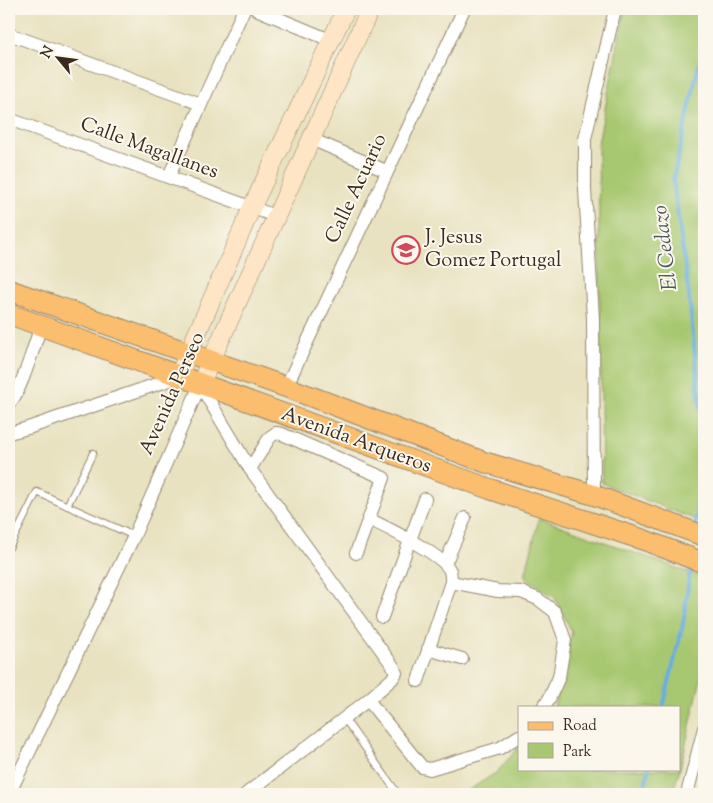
<svg xmlns="http://www.w3.org/2000/svg" width="713" height="803" font-family="'Sorts Mill Goudy',serif">
<rect width="100%" height="100%" fill="#fbf7ec"/>
<filter id="ink" filterUnits="userSpaceOnUse"><feTurbulence type="fractalNoise" baseFrequency=".02" numOctaves="2"/><feDisplacementMap in="SourceGraphic" scale="10" xChannelSelector="R" yChannelSelector="G"/><feConvolveMatrix kernelMatrix="1 2 1 2 8 2 1 2 1" color-interpolation-filters="sRGB"/></filter>
<filter id="wash" filterUnits="userSpaceOnUse"><feTurbulence type="fractalNoise" baseFrequency=".0096" numOctaves="4" result="noise"/><feDisplacementMap in="SourceGraphic" scale="20" xChannelSelector="R" yChannelSelector="G"/><feGaussianBlur stdDeviation="1.12" result="paint"/><feColorMatrix in="noise" values="0 0 0 0 0 0 0 0 0 0 0 0 0 0 0 0 0 1.4 0 .05"/><feComposite in="paint" operator="in"/></filter>
<g filter="url(#wash)">
<rect width="100%" height="100%" fill="#e8e2c0"/>
<g fill="#a7c870" stroke="#717947">
<polygon points="625,9 704,9 704,523 602,483 598,143"/>
<polygon points="539,518 704,578 704,665 680,769 672,794 463,794 497,772 519,747 519,769 679,769 679,707 554,707 572,632 555,598 525,576"/>
</g>
<g fill="none" stroke-linecap="round" stroke-linejoin="round">
<g stroke="#66addc" stroke-width="4">
<polyline points="704,53 698,68 673,180 689,296 704,442"/>
<polyline points="695,527 704,458"/>
<polyline points="663,707 683,624 691,564"/>
<polyline points="643,794 649,769"/>
</g>
</g>
</g>
<g filter="url(#ink)">
<g fill="none" stroke-linecap="round" stroke-linejoin="round">
<defs>
<g id="lane">
<polyline points="67,506 93,453"/>
<polyline points="9,548 37,492 134,536"/>
<polyline points="344,718 398,794"/>
</g>
<g id="street">
<polyline points="256,9 330,40"/>
<polyline points="9,34 201,104"/>
<polyline points="9,119 275,216"/>
<polyline points="311,139 386,171"/>
<polyline points="169,176 244,9"/>
<polyline points="200,385 250,469 393,666 396,673 392,679 368,700 246,794"/>
<polyline points="286,387 464,9"/>
<path d="M9,403C20,396 35,342 41,326"/>
<polyline points="9,433 28,428 178,377"/>
<polyline points="250,469 270,437 276,433 282,434 384,478 356,553"/>
<polyline points="594,495 593,318 585,190 585,139 615,9"/>
<path d="M369,519C385,527 444,555 450,571C451,574 451,579 451,582L418,681"/>
<polyline points="445,564 465,518"/>
<polyline points="451,582 498,591 521,592 538,599 555,612 565,640 559,677 549,699 543,707"/>
<polyline points="382,617 425,499"/>
<polyline points="428,649 462,659"/>
<polyline points="368,700 422,767 430,769 500,748 519,736"/>
<polyline points="9,794 134,536 200,385"/>
<polyline points="687,794 704,728"/>
</g>
<g id="secondary">
<polyline points="178,377 252,207 346,9"/>
<polyline points="200,385 370,9"/>
</g>
<g id="primary">
<polyline points="9,290 286,387 484,462 594,495 704,536"/>
<polyline points="9,314 490,489 644,540 704,563"/>
</g>
</defs>
<use href="#lane" stroke="#92866f" stroke-width="8"/>
<use href="#street" stroke="#92866f" stroke-width="14"/>
<use href="#secondary" stroke="#92866f" stroke-width="19"/>
<use href="#primary" stroke="#92866f" stroke-width="22"/>
<use href="#lane" stroke="#fff" stroke-width="6"/>
<use href="#street" stroke="#fff" stroke-width="12"/>
<use href="#secondary" stroke="#fde5c5" stroke-width="18"/>
<use href="#primary" stroke="#fbbd6e" stroke-width="20"/>
</g>
</g>
<defs>
<symbol id="school-ring" viewBox="-11 -11 22 22"><circle r="9.5" fill="#fbf7ec" stroke="#d1495b" stroke-width="1.5"/><path d="M0-5L7-2L0 1L-7-2ZM-4 1L0 2.5L4 1V4Q0 6-4 4Z" fill="#d1495b"/></symbol>
</defs>
<g fill-rule="evenodd">
<use href="#school-ring" x="390" y="234" width="32" height="32"/>
</g>
<g text-anchor="middle" dominant-baseline="central" stroke-width="4" stroke-linejoin="round" paint-order="stroke">
<g font-size="20" fill="#3b2a1e" stroke="#fbf7ec">
<text transform="translate(149 149) rotate(20)">Calle Magallanes</text>
<text transform="translate(357 189) rotate(-65)">Calle Acuario</text>
<text transform="translate(173 394) rotate(-66)">Avenida Perseo</text>
<text transform="translate(356 441) rotate(20)">Avenida Arqueros</text>
</g>
<g font-size="20" fill="#3b2a1e" stroke="#fbf7ec" text-anchor="start">
<text x="425" y="238">J. Jesus<tspan x="425" dy="23">Gomez Portugal</tspan></text>
</g>
<g font-size="21" font-style="italic" fill="#4a5860" stroke="#fbf7ec">
<text transform="translate(666 248) rotate(-97)">El Cedazo</text>
</g>
</g>
<rect width="713" height="803" fill="none" stroke="#fbf7ec" stroke-width="30"/>
<rect x="518" y="706" width="162" height="65" fill="#fbf7ec" stroke="#aea59a"/>
<rect x="528" y="722" width="25" height="8" fill="#fbbd6e" stroke="#aea59a"/>
<text x="563" y="730" font-size="15" fill="#3b2a1e">Road</text>
<rect x="528" y="743" width="25" height="15" fill="#a7c870" stroke="#aea59a"/>
<text x="563" y="756" font-size="15" fill="#3b2a1e">Park</text>
<g transform="translate(58 58) rotate(299)" stroke="#fbf7ec" stroke-width="4" paint-order="stroke">
<path d="M0-4L9 19L0 12L-9 19Z" fill="#3b2a1e"/>
<text y="-8" font-size="14" font-weight="bold" text-anchor="middle" fill="#3b2a1e">N</text>
</g>
</svg>
